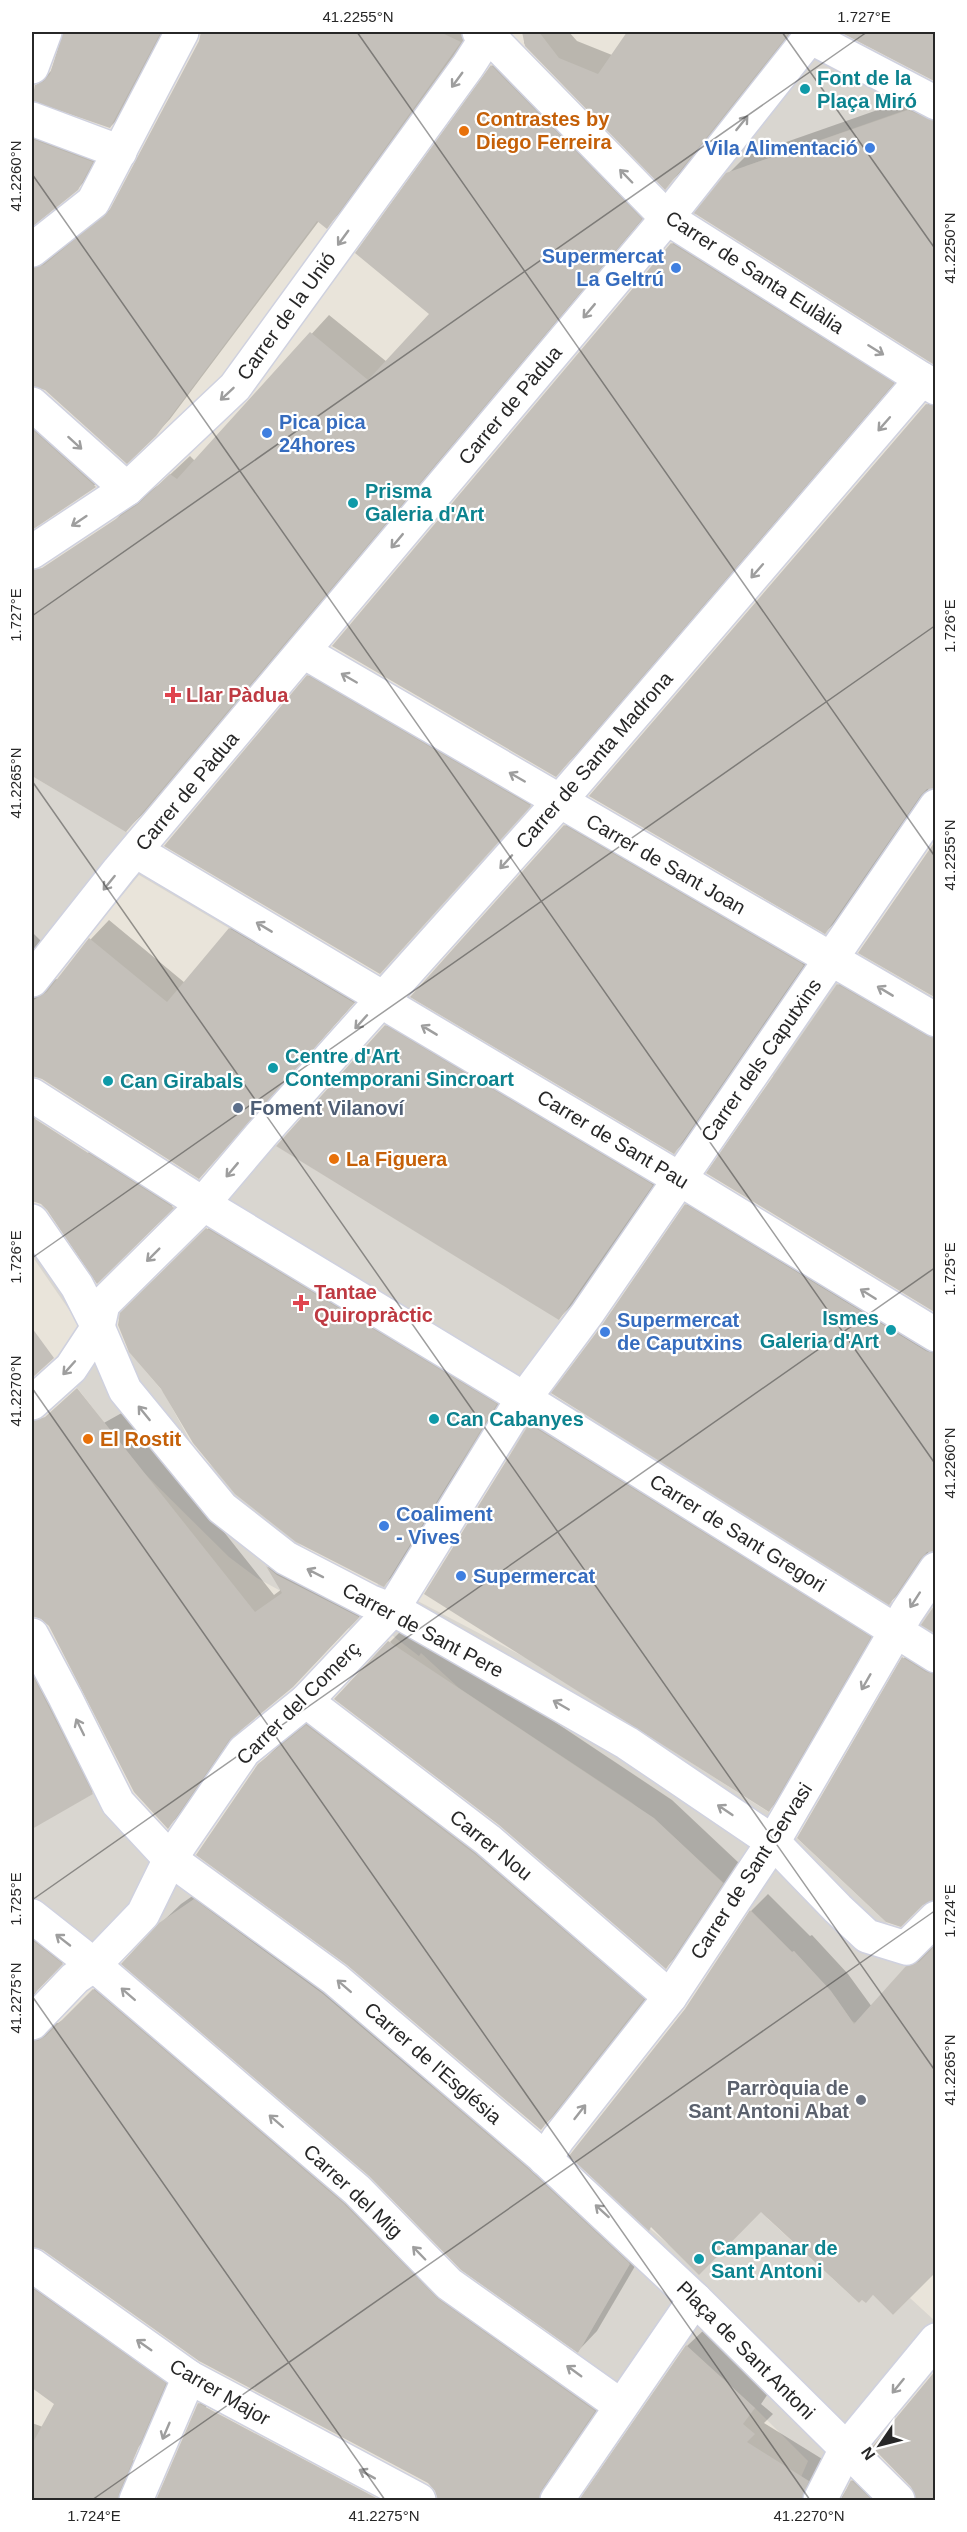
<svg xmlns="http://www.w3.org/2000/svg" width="967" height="2532" font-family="Arial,sans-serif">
<rect width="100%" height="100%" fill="#e9e4da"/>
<g fill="#d9d6d0" fill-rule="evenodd">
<polygon points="797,32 917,106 746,166 695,215 664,191"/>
<path d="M899,379L916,386L583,795L822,933L935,767V831L854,951L935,998V1037L839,981L775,1077L769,1073L701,1174L935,1316V1357L683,1202L551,1394L894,1603L935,1539V1603L923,1623L935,1631V1671L904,1650L852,1677L876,1633L533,1420L412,1598L530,1660L770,1813L905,1940L935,1939L911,1967L908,1964L856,2023L852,2021L836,1998L794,1951L792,1952L726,1885L675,1838L631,1802L459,1688L421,1653L419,1656L384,1629L235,1776L184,1847L332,1955L541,2140L591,2178L668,2244L737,2167L768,2219L859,2303L862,2300L866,2302L873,2295L893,2315L910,2298L935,2321V2361L864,2443L923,2500H876L852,2477L836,2500H791L808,2461L755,2408L680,2340L604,2407L576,2357L632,2258L577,2205L448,2098L306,1993L195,1899L107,1959L75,1961L32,1928V1828L96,1792L130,1796L169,1837L352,1630L257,1578L229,1557L141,1470L72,1381L83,1337L74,1317L32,1256V1200L97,1294L176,1204L76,1139L32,1114V1076L200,1180L355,1003L139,875L32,1004V776L127,832L146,840L377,978L692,625ZM561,818L804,961L672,1154L406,995ZM383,1020L653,1180L560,1320L275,1145ZM205,1221L503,1402L374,1590L316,1558L252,1504L195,1450L164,1393L110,1329Z"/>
</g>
<g fill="#0003">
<polygon points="65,32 167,32 125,112 110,127 32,99 36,86 51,71"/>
<polygon points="202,32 471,32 341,212 326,227 319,221 170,419 155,435 32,384 32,261 60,250 113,207 200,41"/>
<polygon points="527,32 569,32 577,41 612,55 633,32 792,32 683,170 665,187 524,43"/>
<polygon points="843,32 936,32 936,80"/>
<polygon points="510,48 659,200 145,812 126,830 32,774 32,579 111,525 128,506 160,484 190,456 195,461 329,315 387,362 431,314 357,253 492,66"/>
<polygon points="926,93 936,98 936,364 728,174 746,156"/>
<polygon points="32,115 106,147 93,173 77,189 32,225"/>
<polygon points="693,222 914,361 577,754 555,775 672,244"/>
<polygon points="936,396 936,786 930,787 843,915 825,932 927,405"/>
<polygon points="32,399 110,471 88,491 83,482 32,514"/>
<polygon points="328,656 549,785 380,972 308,676"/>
<polygon points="586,805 824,944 695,1131 674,1152 565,826"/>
<polygon points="248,910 372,983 199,1177 42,1078 32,1074 33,1084 53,1100 32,1122 32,932 41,941 32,958 49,980 58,979 91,939 109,920 185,983 230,929"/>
<polygon points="855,967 936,1014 936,1311 838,985"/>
<polygon points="406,1006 672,1164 579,1298 559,1318 386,1026"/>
<polygon points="110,1133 193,1186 97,1281 56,1182"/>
<polygon points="704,1188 936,1329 936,1549 930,1550 907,1586 889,1603 604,1325 686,1205"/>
<polygon points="227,1210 515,1385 403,1566 384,1585 122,1314"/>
<polygon points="551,1404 890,1616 789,1790 769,1810 426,1593 530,1425"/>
<polygon points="127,1410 274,1595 282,1589 268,1567 286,1549 377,1598 312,1666 242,1728 186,1808 168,1827 49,1625 42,1618 32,1614 34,1625 110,1774 92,1793 32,1827 32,1415 52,1452"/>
<polygon points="408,1624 672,1800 740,1864 684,1949 666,1967 390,1642"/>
<polygon points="921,1641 936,1649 936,1898 904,1658"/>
<polygon points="326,1707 662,1980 560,2110 541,2128 259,1765 279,1745"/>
<polygon points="214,1881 648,2244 597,2331 578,2351 160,1924 181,1904"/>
<polygon points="768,1894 810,1936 812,1935 848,1974 872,2007 925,1949 936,1945 936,2270 686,2009 751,1911"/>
<polygon points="32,1900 80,1945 37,1990 32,1999 32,2010 46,2023 58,2023 66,2018 112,1971 457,2281 613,2392 574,2500 582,2499 687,2346 706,2328 772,2388 761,2404 773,2414 764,2423 827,2462 830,2498 840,2500 439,2500 436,2490 429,2482 44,2248 32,2244"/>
<polygon points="32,2244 34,2254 184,2364 156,2429 137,2448 32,2384"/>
<polygon points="936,2372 936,2500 840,2500 852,2481 871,2462 913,2500 917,2500"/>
<polygon points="218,2385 429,2498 439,2500 383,2500 206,2406 206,2409 377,2500 32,2500 32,2423 141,2463 148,2499 157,2500 199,2404"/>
</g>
<g fill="#c4c0ba">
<polygon points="63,32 161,32 110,128 32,101 35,85 43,82 50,74"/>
<polygon points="201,32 440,32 461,42 327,229 317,221 156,436 127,464 45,390 32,386 32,268 44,265 109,211 199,41"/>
<polygon points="522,32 539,32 559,58 598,74 627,32 790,32 665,190 525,46"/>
<polygon points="840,32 936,32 936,82"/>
<polygon points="491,65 642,219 126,832 32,776 32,570 42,568 137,505 170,474 177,479 310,332 368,380 429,314 355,253"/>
<polygon points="908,110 936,122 936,366 694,213 726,173"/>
<polygon points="32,139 93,162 78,190 32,227"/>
<polygon points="671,243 894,383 556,777 332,646"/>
<polygon points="926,404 936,407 936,788 927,789 921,795 825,934 589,796"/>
<polygon points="32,429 96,487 32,530"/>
<polygon points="307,675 531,806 380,974 164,846"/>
<polygon points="564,825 804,965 674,1154 410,997"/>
<polygon points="936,840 936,998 858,953"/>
<polygon points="229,928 354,1003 199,1179 42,1079 32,1076 32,1001 47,992 89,938 167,1002"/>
<polygon points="837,984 927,1036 936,1039 936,1313 706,1173"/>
<polygon points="385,1025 653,1185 559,1320 276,1146"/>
<polygon points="32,1117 174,1208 97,1284 47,1210 41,1204 32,1201"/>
<polygon points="685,1204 926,1351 936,1354 936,1551 927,1552 920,1559 889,1605 551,1393 602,1325"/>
<polygon points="206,1228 497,1404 384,1587 296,1542 235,1494 193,1443 161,1389 129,1352 118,1325 120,1313"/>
<polygon points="32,1328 54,1358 32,1378"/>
<polygon points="77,1388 255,1612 282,1593 266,1566 277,1575 359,1617 293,1687 229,1740 168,1829 134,1792 49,1626 41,1619 32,1616 32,1421 45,1417"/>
<polygon points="529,1424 871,1637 769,1812 424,1594"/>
<polygon points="936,1603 936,1634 921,1625"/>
<polygon points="388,1641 654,1818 723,1883 666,1969 499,1825 334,1699"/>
<polygon points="902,1657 926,1672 936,1675 936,1900 923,1905 901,1927 886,1922 797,1838"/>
<polygon points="32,1674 93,1794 32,1829"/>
<polygon points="306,1725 476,1855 644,1999 541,2130 347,1965 196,1855 258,1764"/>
<polygon points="194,1899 323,1994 528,2169 630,2264 578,2353 461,2270 369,2176 121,1964 159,1923"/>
<polygon points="750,1910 792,1952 794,1951 831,1991 854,2024 906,1966 919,1962 936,1945 936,2272 893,2315 873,2295 866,2303 862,2300 859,2303 761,2212 699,2275 651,2227 649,2231 569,2156 685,2009"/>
<polygon points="32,1940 63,1964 32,1996"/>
<polygon points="93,1989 344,2204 438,2299 595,2411 542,2489 539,2500 438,2500 435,2491 428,2483 199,2361 43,2250 32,2247 32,2041 38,2041 46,2036"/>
<polygon points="32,2288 166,2383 119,2493 118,2500 32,2500 32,2444 54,2404 32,2388"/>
<polygon points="686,2345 755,2408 743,2424 755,2434 747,2442 809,2481 801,2500 579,2500"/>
<polygon points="936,2370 936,2500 916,2500 911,2487 872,2447"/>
<polygon points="198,2403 380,2500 156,2500"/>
<polygon points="851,2480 872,2500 841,2500"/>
</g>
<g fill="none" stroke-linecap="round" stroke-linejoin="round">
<defs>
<g id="minor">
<polyline points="479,32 489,36 667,218 936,388"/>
<polyline points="810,37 936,103"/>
<polyline points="32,67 45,32"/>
<polyline points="32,119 120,152"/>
<polyline points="32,250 93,202 182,32"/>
<polyline points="32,404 127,489"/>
<polyline points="32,552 127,489 235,387 468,66 490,32"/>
<polyline points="304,652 936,1020"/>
<polyline points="136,851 383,998 394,1009 678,1178 936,1335"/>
<polyline points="32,980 119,870 662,224 814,32"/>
<polyline points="32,1095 203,1204 541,1409 936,1656"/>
<polyline points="32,1221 77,1286 98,1327 125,1390 222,1508 286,1558 369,1601 402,1614 627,1743 773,1842 838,1909 867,1936 906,1948 936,1918"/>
<polyline points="32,1403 71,1368 98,1327 103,1304 194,1214 261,1135 552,810 922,379"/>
<polyline points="32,1635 65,1697 118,1803 170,1859 335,1979 541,2155 695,2299 898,2500"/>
<polyline points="306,1701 488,1840 670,1997"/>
<polyline points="32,1916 94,1965 357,2190 449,2284 621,2406"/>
<polyline points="32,2023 75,1978 94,1965 143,1914 170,1859 244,1751 306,1701 392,1610 515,1411 587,1314 936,806"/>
<polyline points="545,2159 558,2139 670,1997 773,1842 907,1612 936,1569"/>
<polyline points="32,2265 189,2377 419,2500"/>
<polyline points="136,2500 189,2377"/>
<polyline points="557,2500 695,2299"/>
<polyline points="820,2500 846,2449 936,2340"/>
</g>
</defs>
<use href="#minor" stroke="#cfd1df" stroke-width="36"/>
<use href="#minor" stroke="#fff" stroke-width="33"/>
</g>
<defs><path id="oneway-shaft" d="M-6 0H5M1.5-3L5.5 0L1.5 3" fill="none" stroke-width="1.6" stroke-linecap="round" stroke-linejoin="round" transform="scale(1.5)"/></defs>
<g stroke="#9e9e9e">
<use href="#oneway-shaft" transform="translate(457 80) rotate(126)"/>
<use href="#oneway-shaft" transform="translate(742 123) rotate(-51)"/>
<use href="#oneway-shaft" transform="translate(626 176) rotate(-134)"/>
<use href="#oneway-shaft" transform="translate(343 238) rotate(126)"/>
<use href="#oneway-shaft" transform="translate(589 311) rotate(130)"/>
<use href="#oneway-shaft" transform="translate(876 350) rotate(32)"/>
<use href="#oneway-shaft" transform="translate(227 394) rotate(137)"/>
<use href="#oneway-shaft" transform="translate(884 424) rotate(131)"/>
<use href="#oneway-shaft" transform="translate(75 443) rotate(42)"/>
<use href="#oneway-shaft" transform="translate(79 521) rotate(146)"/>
<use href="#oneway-shaft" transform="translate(397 541) rotate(130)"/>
<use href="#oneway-shaft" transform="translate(757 571) rotate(131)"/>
<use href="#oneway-shaft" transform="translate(349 678) rotate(-150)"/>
<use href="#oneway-shaft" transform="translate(517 777) rotate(-150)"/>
<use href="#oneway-shaft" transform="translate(506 862) rotate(132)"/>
<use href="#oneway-shaft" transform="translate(109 883) rotate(129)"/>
<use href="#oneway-shaft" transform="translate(264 927) rotate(-149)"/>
<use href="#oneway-shaft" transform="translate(885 991) rotate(-149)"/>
<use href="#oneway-shaft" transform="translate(361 1022) rotate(132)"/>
<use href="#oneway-shaft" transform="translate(429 1030) rotate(-149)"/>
<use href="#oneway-shaft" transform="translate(232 1170) rotate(130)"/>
<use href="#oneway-shaft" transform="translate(153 1255) rotate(135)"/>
<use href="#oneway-shaft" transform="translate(868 1294) rotate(-148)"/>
<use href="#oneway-shaft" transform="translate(69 1368) rotate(132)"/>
<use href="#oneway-shaft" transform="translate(144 1413) rotate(-129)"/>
<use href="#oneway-shaft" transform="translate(315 1573) rotate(-153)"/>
<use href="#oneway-shaft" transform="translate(915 1600) rotate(123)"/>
<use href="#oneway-shaft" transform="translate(866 1682) rotate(120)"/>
<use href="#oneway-shaft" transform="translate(561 1705) rotate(-150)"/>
<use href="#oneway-shaft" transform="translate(80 1727) rotate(-116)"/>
<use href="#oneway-shaft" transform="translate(725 1810) rotate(-146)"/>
<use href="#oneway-shaft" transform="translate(63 1940) rotate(-142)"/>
<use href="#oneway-shaft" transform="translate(344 1986) rotate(-139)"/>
<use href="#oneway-shaft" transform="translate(128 1994) rotate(-139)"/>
<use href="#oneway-shaft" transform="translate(580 2112) rotate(-52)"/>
<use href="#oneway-shaft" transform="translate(276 2121) rotate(-139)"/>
<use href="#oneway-shaft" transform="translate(602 2211) rotate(-138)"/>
<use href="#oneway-shaft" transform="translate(419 2253) rotate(-134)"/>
<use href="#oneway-shaft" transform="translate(144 2345) rotate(-145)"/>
<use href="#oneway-shaft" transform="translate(574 2371) rotate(-144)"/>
<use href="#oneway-shaft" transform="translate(898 2386) rotate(129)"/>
<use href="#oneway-shaft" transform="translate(166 2431) rotate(113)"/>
<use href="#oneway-shaft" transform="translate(367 2474) rotate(-151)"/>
</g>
<path fill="none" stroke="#272727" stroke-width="1.5" stroke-opacity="0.45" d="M357,32L936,858M782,32L936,250M32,174L936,1465M32,616L867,32M32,781L936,2072M32,1258L936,625M32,1388L810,2500M32,1900L936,1267M32,1996L385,2500M92,2500L936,1910"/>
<g fill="#0f9aa8" stroke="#fff" stroke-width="2">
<circle cx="805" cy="89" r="6"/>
<circle cx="353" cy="503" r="6"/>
<circle cx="273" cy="1068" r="6"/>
<circle cx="108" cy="1081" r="6"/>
<circle cx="891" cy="1330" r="6"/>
<circle cx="434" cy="1419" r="6"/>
<circle cx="699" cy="2259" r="6"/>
</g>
<g fill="#e8710a" stroke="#fff" stroke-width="2">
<circle cx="464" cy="131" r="6"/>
<circle cx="334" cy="1159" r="6"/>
<circle cx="88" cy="1439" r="6"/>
</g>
<g fill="#3f7fe0" stroke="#fff" stroke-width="2">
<circle cx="870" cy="148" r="6"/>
<circle cx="676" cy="268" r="6"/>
<circle cx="267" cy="433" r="6"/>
<circle cx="605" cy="1332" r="6"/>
<circle cx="384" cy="1526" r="6"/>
<circle cx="461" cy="1576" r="6"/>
</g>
<g fill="#e0444e" stroke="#fff" stroke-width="2">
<path d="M170 686h6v6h6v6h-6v6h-6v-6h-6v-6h6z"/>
<path d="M298 1294h6v6h6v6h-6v6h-6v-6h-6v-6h6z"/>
</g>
<circle fill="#5c6f8a" stroke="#fff" stroke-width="2" cx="238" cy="1108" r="6"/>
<circle fill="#6b7280" stroke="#fff" stroke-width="2" cx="861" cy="2100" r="6"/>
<g text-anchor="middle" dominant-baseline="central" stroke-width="4.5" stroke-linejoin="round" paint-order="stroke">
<g font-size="20" font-weight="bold" fill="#0d838f" stroke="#fff" text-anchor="start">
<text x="817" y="78">Font de la<tspan x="817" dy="23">Plaça Miró</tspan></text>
<text x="365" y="491">Prisma<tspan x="365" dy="23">Galeria d'Art</tspan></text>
<text x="285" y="1056">Centre d'Art<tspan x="285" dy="23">Contemporani Sincroart</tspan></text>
<text x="120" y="1081">Can Girabals</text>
<text x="879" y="1318" text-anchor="end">Ismes<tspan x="879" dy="23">Galeria d'Art</tspan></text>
<text x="446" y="1419">Can Cabanyes</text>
<text x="711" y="2248">Campanar de<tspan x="711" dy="23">Sant Antoni</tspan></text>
</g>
<g font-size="20" font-weight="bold" fill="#c56008" stroke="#fff" text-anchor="start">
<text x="476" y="119">Contrastes by<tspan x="476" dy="23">Diego Ferreira</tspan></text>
<text x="346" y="1159">La Figuera</text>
<text x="100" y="1439">El Rostit</text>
</g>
<g font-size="20" font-weight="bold" fill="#366cbe" stroke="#fff" text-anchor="start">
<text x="858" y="148" text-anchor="end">Vila Alimentació</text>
<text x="664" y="256" text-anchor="end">Supermercat<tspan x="664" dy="23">La Geltrú</tspan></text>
<text x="279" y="422">Pica pica<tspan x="279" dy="23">24hores</tspan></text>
<text x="617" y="1320">Supermercat<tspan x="617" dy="23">de Caputxins</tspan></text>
<text x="396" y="1514">Coaliment<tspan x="396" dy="23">- Vives</tspan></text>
<text x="473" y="1576">Supermercat</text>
</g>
<g font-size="20" fill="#272727" stroke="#fff">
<text transform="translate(755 272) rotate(33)">Carrer de Santa Eulàlia</text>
<text transform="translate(286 316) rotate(-54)">Carrer de la Unió</text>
<text transform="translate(510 405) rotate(-50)">Carrer de Pàdua</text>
<text transform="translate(594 760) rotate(-49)">Carrer de Santa Madrona</text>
<text transform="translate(187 791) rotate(-50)">Carrer de Pàdua</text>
<text transform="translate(666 864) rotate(30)">Carrer de Sant Joan</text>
<text transform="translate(761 1060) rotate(-55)">Carrer dels Caputxins</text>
<text transform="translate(613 1139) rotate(31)">Carrer de Sant Pau</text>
<text transform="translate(738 1533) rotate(32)">Carrer de Sant Gregori</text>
<text transform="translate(423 1630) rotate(28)">Carrer de Sant Pere</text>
<text transform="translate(298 1703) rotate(-45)">Carrer del Comerç</text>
<text transform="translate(491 1845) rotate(39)">Carrer Nou</text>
<text transform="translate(751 1871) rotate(-57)">Carrer de Sant Gervasi</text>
<text transform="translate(433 2063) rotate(41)">Carrer de l'Església</text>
<text transform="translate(353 2191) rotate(43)">Carrer del Mig</text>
<text transform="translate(746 2350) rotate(45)">Plaça de Sant Antoni</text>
<text transform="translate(220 2392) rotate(30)">Carrer Major</text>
</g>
<g font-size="20" font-weight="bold" fill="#be3a42" stroke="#fff" text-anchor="start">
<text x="186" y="695">Llar Pàdua</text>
<text x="314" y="1292">Tantae<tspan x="314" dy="23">Quiropràctic</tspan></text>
</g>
<g font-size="20" font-weight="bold" fill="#4e5e75" stroke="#fff" text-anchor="start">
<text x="250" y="1108">Foment Vilanoví</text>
</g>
<g font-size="20" font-weight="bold" fill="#5b616d" stroke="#fff" text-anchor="end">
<text x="849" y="2088">Parròquia de<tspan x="849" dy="23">Sant Antoni Abat</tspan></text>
</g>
</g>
<rect width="967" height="2532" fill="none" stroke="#ffffff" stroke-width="66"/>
<g transform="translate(880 2445) rotate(235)" stroke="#ffffff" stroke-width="4.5" paint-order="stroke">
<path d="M0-4.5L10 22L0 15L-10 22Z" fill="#272727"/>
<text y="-9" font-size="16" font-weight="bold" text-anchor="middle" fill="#272727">N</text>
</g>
<rect x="33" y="33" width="901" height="2466" fill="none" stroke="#272727" stroke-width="2"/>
<g font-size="15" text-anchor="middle" fill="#272727">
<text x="358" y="22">41.2255°N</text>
<text x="864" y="22">1.727°E</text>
<text transform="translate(16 176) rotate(-90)" y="5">41.2260°N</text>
<text transform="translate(950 248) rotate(-90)" y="5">41.2250°N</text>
<text transform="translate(16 615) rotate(-90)" y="5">1.727°E</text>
<text transform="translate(950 626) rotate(-90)" y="5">1.726°E</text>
<text transform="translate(16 783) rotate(-90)" y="5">41.2265°N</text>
<text transform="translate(950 855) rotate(-90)" y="5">41.2255°N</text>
<text transform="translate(16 1257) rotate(-90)" y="5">1.726°E</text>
<text transform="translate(950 1269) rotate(-90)" y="5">1.725°E</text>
<text transform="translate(16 1391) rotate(-90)" y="5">41.2270°N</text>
<text transform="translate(950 1463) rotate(-90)" y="5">41.2260°N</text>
<text transform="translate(16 1899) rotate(-90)" y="5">1.725°E</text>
<text transform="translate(950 1911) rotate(-90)" y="5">1.724°E</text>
<text transform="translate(16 1998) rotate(-90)" y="5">41.2275°N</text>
<text transform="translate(950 2070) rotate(-90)" y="5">41.2265°N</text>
<text x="94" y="2521">1.724°E</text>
<text x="384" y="2521">41.2275°N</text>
<text x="809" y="2521">41.2270°N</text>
</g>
</svg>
